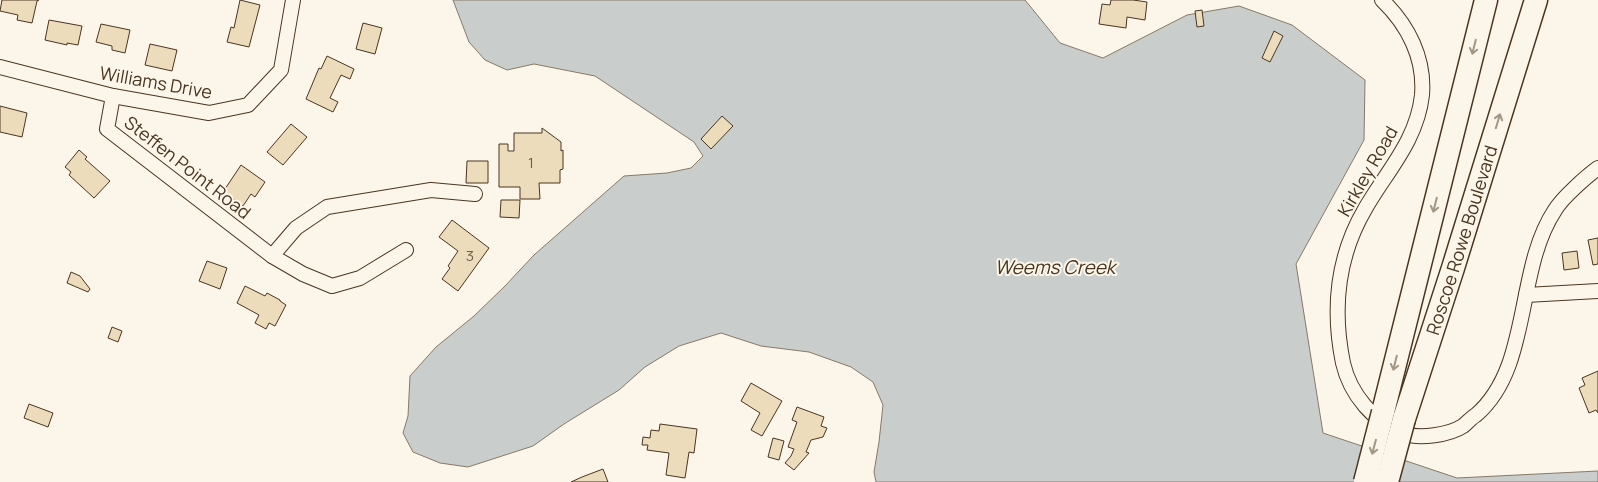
<svg xmlns="http://www.w3.org/2000/svg" width="1598" height="482" font-family="Manrope,sans-serif">
<rect width="100%" height="100%" fill="#fbf6e9"/>
<polygon fill="#c9cecd" stroke="#887966" points="453,0 1025,0 1060,43 1103,58 1187,15 1239,6 1292,25 1365,80 1364,140 1296,264 1323,433 1457,478 1598,471 1598,482 876,482 874,472 879,442 883,405 873,382 851,367 809,352 761,346 721,333 679,346 645,367 619,390 564,424 533,446 468,467 440,463 413,452 403,433 408,416 410,376 436,347 474,316 505,286 534,255 624,176 667,173 691,168 703,156 694,142 595,76 534,64 507,70 485,60 469,42"/>
<g fill="#ecdcbc" stroke="#4a3520">
<polygon points="2,0 39,0 37,1 32,23 17,20 18,15 0,11"/>
<polygon points="240,0 260,5 249,47 227,42 231,27 234,28"/>
<polygon points="1111,0 1133,0 1147,2 1145,20 1127,17 1126,28 1099,24 1102,4 1110,5"/>
<polygon points="1202,10 1204,26 1197,27 1195,11"/>
<polygon points="49,20 82,26 78,45 67,43 67,45 45,40"/>
<polygon points="363,23 382,28 375,54 356,49"/>
<polygon points="101,24 130,30 125,53 112,50 112,46 96,42"/>
<polygon points="1274,31 1283,36 1270,62 1262,58"/>
<polygon points="150,44 177,50 172,71 145,65"/>
<polygon points="327,56 354,69 350,79 341,75 330,98 338,102 333,112 306,99 319,68 321,69"/>
<polygon points="0,106 27,113 22,137 0,132"/>
<polygon points="722,116 733,126 711,149 701,139"/>
<polygon points="291,124 307,137 283,165 267,152"/>
<polygon points="542,128 561,142 561,151 563,150 563,169 560,170 560,183 539,183 540,199 520,199 520,187 499,187 499,144 508,144 508,151 514,151 514,133 542,133"/>
<polygon points="79,150 87,157 85,159 110,181 94,198 69,175 71,172 65,167"/>
<polygon points="467,161 488,161 488,183 466,183"/>
<polygon points="241,165 265,182 255,197 251,194 243,206 223,192"/>
<polygon points="501,200 520,200 519,218 500,217"/>
<polygon points="452,220 489,248 458,291 442,279 450,268 448,266 458,251 439,237"/>
<polygon points="1598,238 1598,264 1593,265 1588,240"/>
<polygon points="1577,251 1579,268 1564,270 1562,253"/>
<polygon points="207,261 227,268 220,289 199,281"/>
<polygon points="71,272 80,276 90,289 88,292 67,283"/>
<polygon points="245,286 265,296 267,293 280,300 280,301 286,305 275,326 269,323 266,329 255,323 259,315 237,303"/>
<polygon points="112,327 122,331 118,342 108,338"/>
<polygon points="1598,371 1598,413 1596,410 1589,413 1579,388 1585,385 1582,378"/>
<polygon points="751,383 782,401 762,436 751,430 760,413 741,401"/>
<polygon points="29,404 53,413 48,427 24,418"/>
<polygon points="797,407 824,417 821,426 827,428 823,437 811,440 806,452 809,453 794,470 785,463 791,456 794,449 788,447 797,422 792,420"/>
<polygon points="660,424 697,429 694,453 689,452 685,478 666,475 669,453 647,450 648,445 642,445 643,437 650,438 651,430 659,431"/>
<polygon points="773,438 784,441 779,460 768,457"/>
<polygon points="603,469 608,482 571,482 582,477"/>
</g>
<g fill="none" stroke-linecap="round" stroke-linejoin="round">
<defs>
<g id="minor">
<path d="M1382,0C1408,25 1425,58 1422,95C1417,141 1386,172 1365,209C1337,257 1332,309 1343,363C1350,394 1374,423 1405,434C1420,439 1449,435 1463,426C1467,423 1471,418 1476,415C1532,367 1515,270 1555,210C1562,198 1587,176 1598,168"/>
<polyline points="0,67 113,96 209,113 248,105 281,70 293,0"/>
<polyline points="113,96 107,129 272,256 303,274 332,286 360,278 406,250"/>
<polyline points="272,256 296,228 327,207 431,190 475,194"/>
<polyline points="1526,295 1598,291"/>
</g>
<g id="primary">
<polyline points="1383,412 1486,0"/>
<path id="s1" d="M1404,419L1453,268L1536,0"/>
</g>
</defs>
<use href="#minor" stroke="#4a3520" stroke-width="16"/>
<use href="#primary" stroke="#4a3520" stroke-width="25"/>
<use href="#minor" stroke="#fbf6e9" stroke-width="14"/>
<use href="#primary" stroke="#fbf6e9" stroke-width="22"/>
<defs>
<g id="primary-bridge">
<polyline points="1365,482 1383,412"/>
<polyline points="1387,482 1404,419"/>
</g>
</defs>
<use href="#primary-bridge" stroke="#4a3520" stroke-width="25" stroke-linecap="butt"/>
<use href="#primary-bridge" stroke="#fbf6e9" stroke-width="22"/>
</g>
<defs><path id="oneway-shaft" d="M-6 0H5M1.5-3L5.5 0L1.5 3" fill="none" stroke-width="1.6" stroke-linecap="round" stroke-linejoin="round" transform="scale(1.25)"/></defs>
<g stroke="#a29684">
<use href="#oneway-shaft" transform="translate(1474 47) rotate(104)"/>
<use href="#oneway-shaft" transform="translate(1498 121) rotate(-73)"/>
<use href="#oneway-shaft" transform="translate(1435 205) rotate(104)"/>
<use href="#oneway-shaft" transform="translate(1395 363) rotate(104)"/>
<use href="#oneway-shaft" transform="translate(1374 447) rotate(105)"/>
</g>
<g text-anchor="middle" dominant-baseline="central" stroke-width="4" stroke-linejoin="round" paint-order="stroke">
<g font-size="15" fill="#725f47">
<text x="531" y="162">1</text>
<text x="470" y="255">3</text>
</g>
<g font-size="18" fill="#4a3520" stroke="#fbf6e9">
<text transform="translate(156 82) rotate(10)">Williams Drive</text>
<text transform="translate(188 167) rotate(38)">Steffen Point Road</text>
<text transform="translate(1367 171) rotate(-60)">Kirkley Road</text>
<text stroke="none"><textPath href="#s1" startOffset="188">Roscoe Rowe Boulevard</textPath></text>
</g>
<g font-size="19" font-style="italic" fill="#4a3520" stroke="#fbf6e9">
<text x="1055" y="267">Weems Creek</text>
</g>
</g>
</svg>
